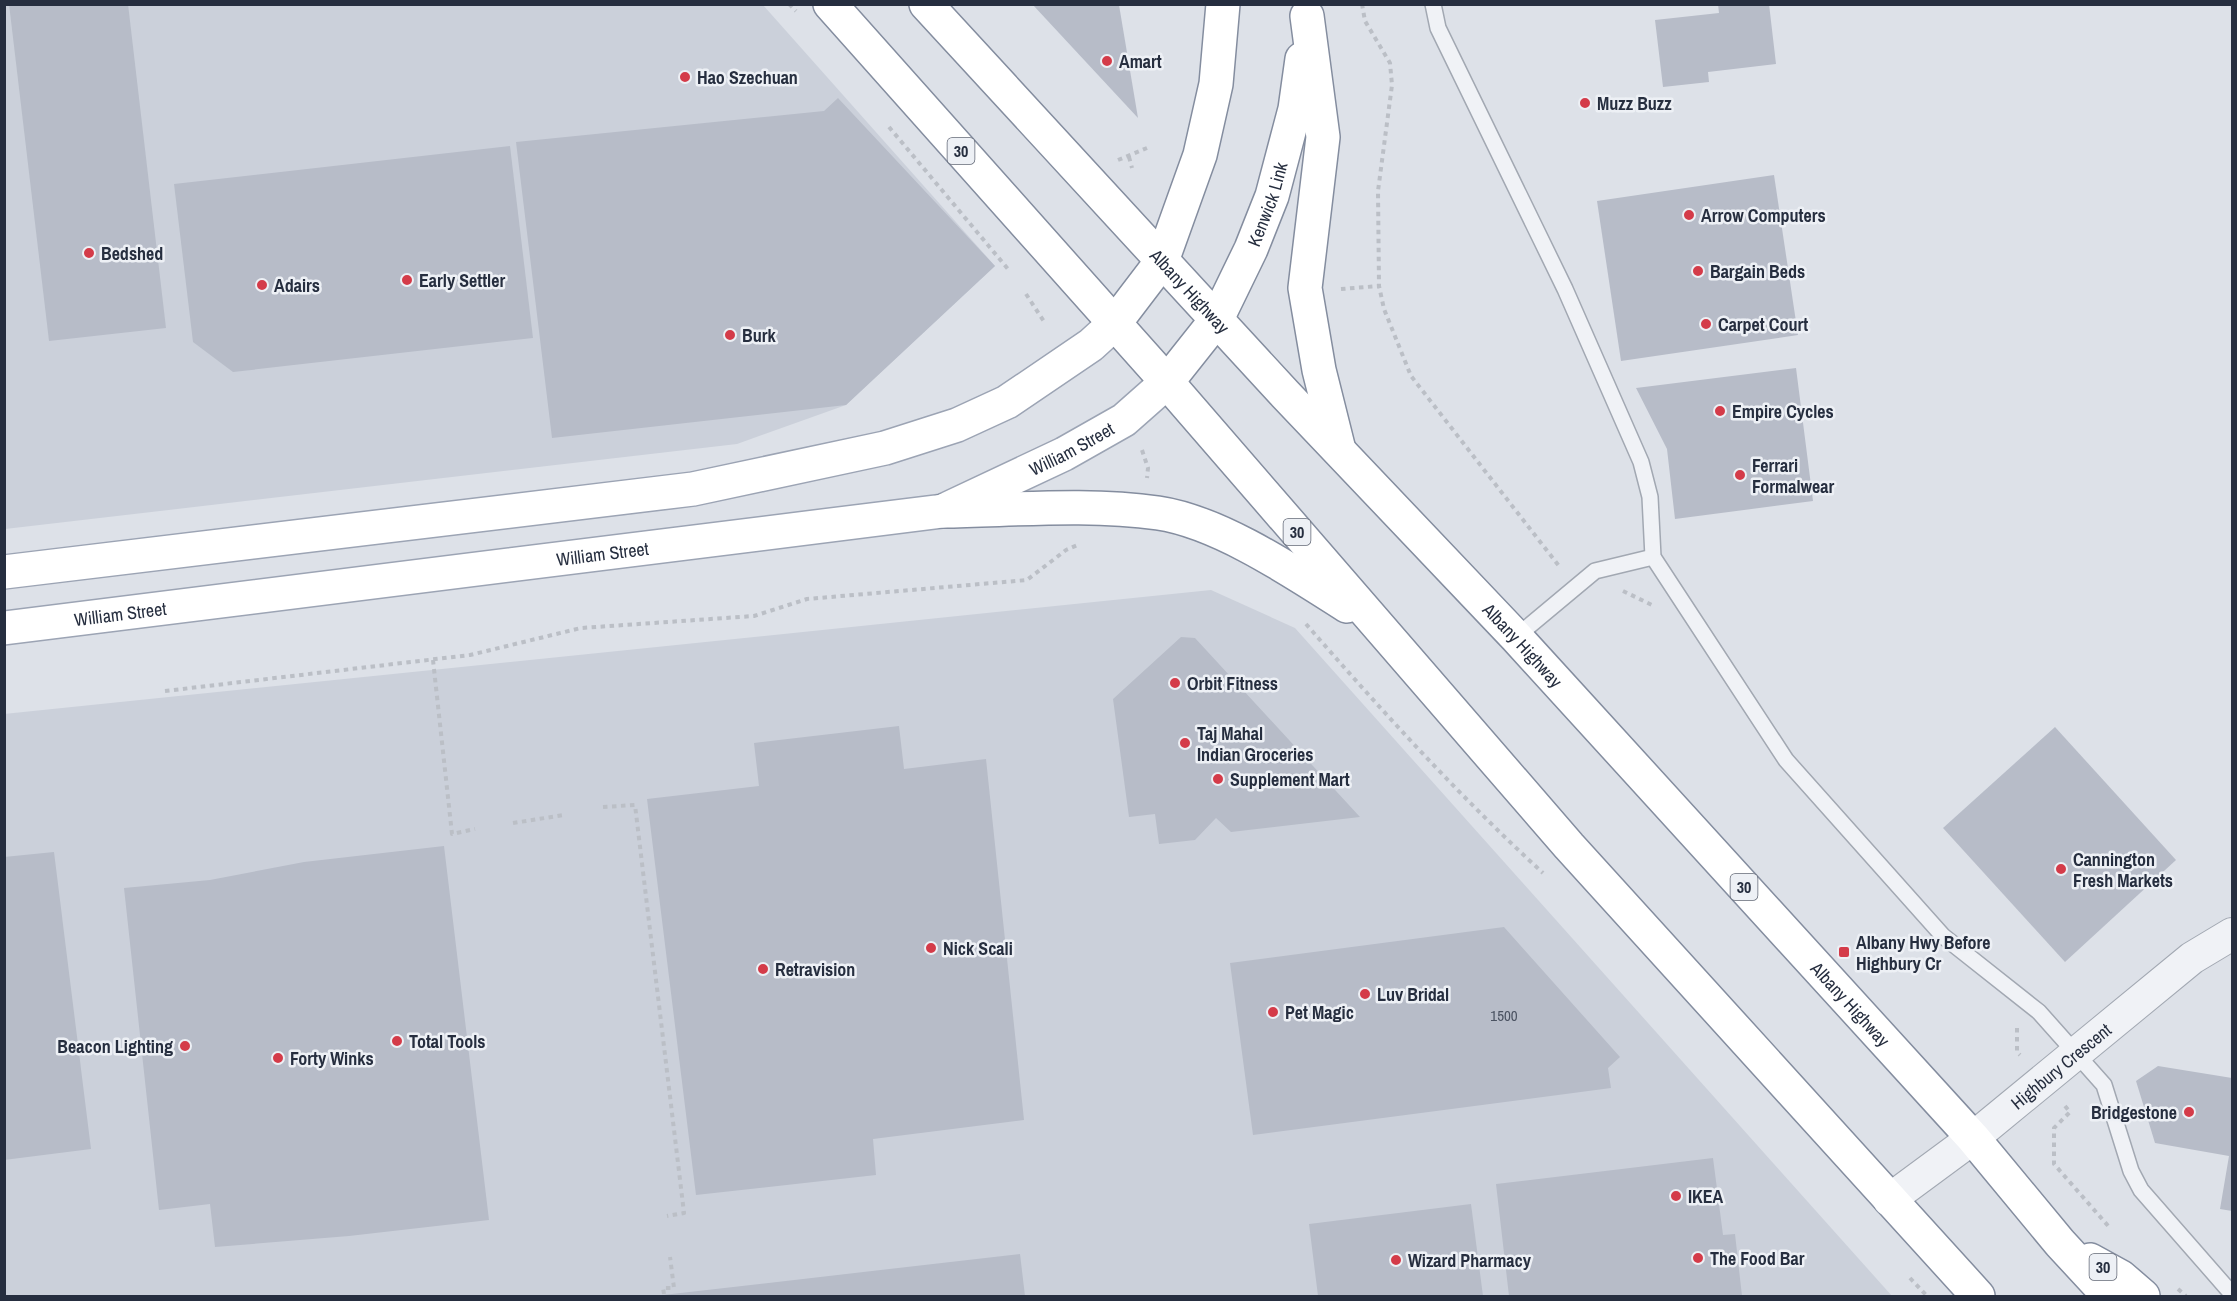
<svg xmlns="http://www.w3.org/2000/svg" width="2237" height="1301" font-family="'Archivo Narrow',sans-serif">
<rect width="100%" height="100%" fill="#dde1e8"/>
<g fill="#cbd0da">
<polygon points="4,5 763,5 995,266 846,405 737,444 5,529"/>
<polygon points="1211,590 1295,628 1892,1296 5,1296 4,714"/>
</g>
<g fill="#b7bcc8">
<polygon points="9,4 128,4 166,328 49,341"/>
<polygon points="1718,4 1769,4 1776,64 1708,72 1709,82 1663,87 1655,20 1719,13"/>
<polygon points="1033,5 1119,5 1138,118"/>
<polygon points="838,98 995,266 846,405 552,438 516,142 824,111"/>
<polygon points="510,146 533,338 233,372 193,342 174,184"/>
<polygon points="1774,175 1798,335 1621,361 1597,201"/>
<polygon points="1796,368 1813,501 1675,519 1667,449 1636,388"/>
<polygon points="1181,637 1195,638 1360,817 1231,832 1216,818 1195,840 1159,844 1155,814 1129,817 1113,699"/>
<polygon points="899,726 904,769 986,759 1024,1120 873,1139 876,1175 696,1195 647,799 759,786 754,743"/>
<polygon points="2055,727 2176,860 2065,962 1943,828"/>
<polygon points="444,846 489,1220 349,1236 215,1247 210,1204 159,1210 124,888 210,880 304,862"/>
<polygon points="54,852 91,1149 4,1160 4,857"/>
<polygon points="1504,927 1620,1057 1608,1068 1611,1088 1253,1135 1230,963"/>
<polygon points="2158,1066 2232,1078 2232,1211 2220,1209 2229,1156 2155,1143 2136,1081"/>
<polygon points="1713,1158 1723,1235 1735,1234 1742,1296 1509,1296 1496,1184"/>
<polygon points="1471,1204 1483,1296 1318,1296 1309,1224"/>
<polygon points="1020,1254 1025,1296 663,1296 663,1295"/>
</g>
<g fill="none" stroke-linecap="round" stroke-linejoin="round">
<defs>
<g id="lane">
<polyline points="1433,4 1438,28 1565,289 1641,462 1650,497 1653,557 1786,760 1943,936 2039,1012 2104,1085 2131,1171 2141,1190 2232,1294"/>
<polyline points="1516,637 1595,571 1653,557"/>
</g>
<g id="street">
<path id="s1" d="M1889,1200L1973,1138L2192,958L2232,934"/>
</g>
<g id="primary">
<polyline points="4,572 693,489 885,448 957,425 1007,402 1091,345 1114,324"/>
<path id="s2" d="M4,628L943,511L1064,454L1124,420L1167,382"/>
</g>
<g id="highway">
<polyline points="830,4 1167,382 1569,846 1978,1296"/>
<path id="s3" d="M926,4L1285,394L1516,637L1973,1138L2060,1243L2109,1296"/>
<polyline points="1307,16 1323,137 1305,288 1319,370 1339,450"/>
<polyline points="1114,324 1162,261 1200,155 1216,84 1223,4"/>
<path id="s4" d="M1167,382L1217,319L1251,249L1272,196L1295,109L1302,59"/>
<path d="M943,511C1014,510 1088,503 1158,513C1220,522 1295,573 1347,606"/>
<polyline points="2090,1260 2121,1277 2143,1296"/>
</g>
</defs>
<use href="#lane" stroke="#a2a8b2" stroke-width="18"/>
<use href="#street" stroke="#a2a8b2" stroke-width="34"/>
<use href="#primary" stroke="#9ca4b4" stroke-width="36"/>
<use href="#highway" stroke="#848d9f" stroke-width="36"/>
<g stroke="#bbbfc6" stroke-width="4" stroke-dasharray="4.5 4.5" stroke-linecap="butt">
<polyline points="789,4 796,11"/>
<polyline points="1362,4 1365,21 1390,63 1392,85 1378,191 1379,286 1384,309 1411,376 1559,566"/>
<polyline points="889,127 1008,269"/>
<polyline points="1129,157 1132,168"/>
<polyline points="1118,160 1147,148"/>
<polyline points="1341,289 1379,286"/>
<polyline points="1026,294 1045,323"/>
<polyline points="1142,450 1148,468 1147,478"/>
<polyline points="1623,591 1652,605"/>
<path d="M1306,624C1382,711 1458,795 1543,873"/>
<polyline points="433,660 452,834 475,829"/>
<polyline points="165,691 470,655 581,628 754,616 807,599 1027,580 1066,550 1080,544"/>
<polyline points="603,807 635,805 684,1213 667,1216"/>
<polyline points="513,823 564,815"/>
<polyline points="2017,1028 2017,1052 2020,1055"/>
<polyline points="2065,1106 2070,1112 2054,1128 2054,1164 2110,1228"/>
<polyline points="1910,1278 1927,1296"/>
<polyline points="2178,1289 2186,1296"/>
<polyline points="664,1294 663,1288 674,1288 670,1257"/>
</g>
<use href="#lane" stroke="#f0f2f6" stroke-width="15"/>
<use href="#street" stroke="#f0f2f6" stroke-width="32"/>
<use href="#primary" stroke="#fff" stroke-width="33"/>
<use href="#highway" stroke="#fff" stroke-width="33"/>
</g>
<g fill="#d43b49" stroke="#edf0f5" stroke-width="2">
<circle cx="1107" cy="61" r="6"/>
<circle cx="685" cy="77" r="6"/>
<circle cx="1585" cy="103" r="6"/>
<circle cx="1689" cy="215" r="6"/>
<circle cx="89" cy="253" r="6"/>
<circle cx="1698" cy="271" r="6"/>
<circle cx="407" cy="280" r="6"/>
<circle cx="262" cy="285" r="6"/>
<circle cx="1706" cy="324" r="6"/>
<circle cx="730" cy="335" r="6"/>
<circle cx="1720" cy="411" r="6"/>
<circle cx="1740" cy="475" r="6"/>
<circle cx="1175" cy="683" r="6"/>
<circle cx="1185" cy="743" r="6"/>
<circle cx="1218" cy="779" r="6"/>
<circle cx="2061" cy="869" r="6"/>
<circle cx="931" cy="948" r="6"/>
<rect x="1838" y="946" width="12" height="12" rx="3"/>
<circle cx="763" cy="969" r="6"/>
<circle cx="1365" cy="994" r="6"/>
<circle cx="1273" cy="1012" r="6"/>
<circle cx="397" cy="1041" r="6"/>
<circle cx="185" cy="1046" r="6"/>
<circle cx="278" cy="1058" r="6"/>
<circle cx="2189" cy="1112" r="6"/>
<circle cx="1676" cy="1196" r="6"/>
<circle cx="1698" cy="1258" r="6"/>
<circle cx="1396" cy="1260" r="6"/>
</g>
<g text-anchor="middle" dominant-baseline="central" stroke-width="5" stroke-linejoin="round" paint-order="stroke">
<g font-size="15" fill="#4a5261">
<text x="1504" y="1015">1500</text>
</g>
<g fill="#edf0f5" stroke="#626876" stroke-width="1.5">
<rect x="947.5" y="138" width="27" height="26" rx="4.5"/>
<rect x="1283.5" y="519" width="27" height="26" rx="4.5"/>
<rect x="1730.5" y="874" width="27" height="26" rx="4.5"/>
<rect x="2089.5" y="1254" width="27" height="26" rx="4.5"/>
</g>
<g font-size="16" font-weight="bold" fill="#262e3f">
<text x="961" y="151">30</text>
<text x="1297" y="532">30</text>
<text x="1744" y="887">30</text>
<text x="2103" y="1267">30</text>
</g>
<g font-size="18" font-weight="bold" fill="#262e3f" stroke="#edf0f5" text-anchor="start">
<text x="1119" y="61">Amart</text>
<text x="697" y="77">Hao Szechuan</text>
<text x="1597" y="103">Muzz Buzz</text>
<text x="1701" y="215">Arrow Computers</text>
<text x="101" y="253">Bedshed</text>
<text x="1710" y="271">Bargain Beds</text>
<text x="419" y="280">Early Settler</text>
<text x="274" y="285">Adairs</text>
<text x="1718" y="324">Carpet Court</text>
<text x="742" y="335">Burk</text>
<text x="1732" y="411">Empire Cycles</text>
<text x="1752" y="465">Ferrari<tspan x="1752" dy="21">Formalwear</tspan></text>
<text x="1187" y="683">Orbit Fitness</text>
<text x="1197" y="733">Taj Mahal<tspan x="1197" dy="21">Indian Groceries</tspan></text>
<text x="1230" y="779">Supplement Mart</text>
<text x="2073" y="859">Cannington<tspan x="2073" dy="21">Fresh Markets</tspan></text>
<text x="1856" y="942">Albany Hwy Before<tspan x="1856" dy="21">Highbury Cr</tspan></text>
<text x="943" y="948">Nick Scali</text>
<text x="775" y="969">Retravision</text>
<text x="1377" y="994">Luv Bridal</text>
<text x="1285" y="1012">Pet Magic</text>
<text x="409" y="1041">Total Tools</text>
<text x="173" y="1046" text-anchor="end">Beacon Lighting</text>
<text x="290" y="1058">Forty Winks</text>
<text x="2177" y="1112" text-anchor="end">Bridgestone</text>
<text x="1688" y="1196">IKEA</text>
<text x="1710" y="1258">The Food Bar</text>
<text x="1408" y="1260">Wizard Pharmacy</text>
</g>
<g font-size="18" fill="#262e3f" stroke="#edf0f5">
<text stroke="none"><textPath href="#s4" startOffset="206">Kenwick Link</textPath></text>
<text stroke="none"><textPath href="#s3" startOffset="390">Albany Highway</textPath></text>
<text stroke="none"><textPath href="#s2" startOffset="1089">William Street</textPath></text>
<text stroke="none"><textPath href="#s2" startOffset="603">William Street</textPath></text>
<text stroke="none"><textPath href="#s2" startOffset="117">William Street</textPath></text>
<text stroke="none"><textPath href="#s3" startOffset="876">Albany Highway</textPath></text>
<text stroke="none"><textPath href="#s3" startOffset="1362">Albany Highway</textPath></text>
<text stroke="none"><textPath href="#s1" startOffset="218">Highbury Crescent</textPath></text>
</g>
</g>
<rect width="2237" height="1301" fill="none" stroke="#262e3f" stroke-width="12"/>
</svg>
